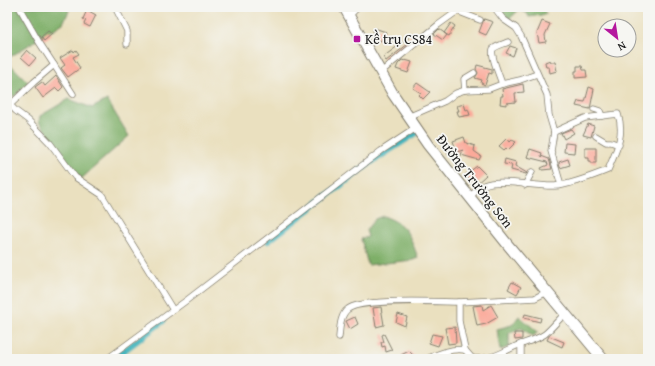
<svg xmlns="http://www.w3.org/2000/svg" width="655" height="366" font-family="'Gentium Book Plus',serif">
<rect width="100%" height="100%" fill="#f6f6f2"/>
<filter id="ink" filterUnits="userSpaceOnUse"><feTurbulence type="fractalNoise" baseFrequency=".025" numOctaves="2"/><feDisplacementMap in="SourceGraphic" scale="8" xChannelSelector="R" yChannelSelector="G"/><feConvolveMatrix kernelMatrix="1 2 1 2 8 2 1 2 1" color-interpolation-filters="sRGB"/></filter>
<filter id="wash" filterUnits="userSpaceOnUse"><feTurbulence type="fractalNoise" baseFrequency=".012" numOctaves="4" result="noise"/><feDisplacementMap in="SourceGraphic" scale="16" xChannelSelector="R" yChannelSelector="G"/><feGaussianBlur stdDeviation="0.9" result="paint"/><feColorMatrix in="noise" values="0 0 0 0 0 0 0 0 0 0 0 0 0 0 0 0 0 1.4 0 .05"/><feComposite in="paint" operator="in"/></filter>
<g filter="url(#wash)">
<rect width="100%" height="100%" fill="#eae0bf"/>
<g fill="#7eaf68" stroke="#4d6642">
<polygon points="7,7 67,7 69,11 63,23 7,59"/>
<polygon points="505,7 540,7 547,14 529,17 527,13 519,10 509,19 501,10"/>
<polygon points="7,61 28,82 14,97 7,89"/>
<polygon points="69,99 92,108 107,100 129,136 81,179 39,122 40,116"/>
<path d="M383,216C407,224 410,236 418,258L413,260L368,265L361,239L368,237L366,230L375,219Z"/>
<polygon points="519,316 538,332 533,336 521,328 509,333 509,347 500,350 497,329 512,325"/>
</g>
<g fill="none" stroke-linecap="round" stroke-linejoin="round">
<g stroke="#45b5bd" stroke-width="6">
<polyline points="268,241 370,163 418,132"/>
<polyline points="113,359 163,321"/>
</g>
</g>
<g id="blocks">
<g fill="#fba999">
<polygon points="87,10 96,15 90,27 84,24 86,20 83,19"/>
<polygon points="484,19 493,22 486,35 479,32"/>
<polygon points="542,21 550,24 545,35 546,42 539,43 537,33"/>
<polygon points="451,23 455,26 449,36 444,33"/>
<polygon points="374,28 386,32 381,41 377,39 378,36 372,33"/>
<polygon points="439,29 447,35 443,40 434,34"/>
<polygon points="48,31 52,34 44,41 41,37"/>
<polygon points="414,34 417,37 386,61 383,57"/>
<polygon points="510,46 516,48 513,56 506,53"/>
<polygon points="27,50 36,58 30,65 21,57"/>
<polygon points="73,50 74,52 76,50 79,54 73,57 80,68 68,77 61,68 65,65 60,58"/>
<polygon points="402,60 405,61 405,60 412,62 408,73 396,69 398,64"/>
<polygon points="550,60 551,62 555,62 557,71 550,73 549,67 546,67 545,62"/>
<polygon points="477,65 492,69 492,74 489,73 485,85 481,83 482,80 475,78 478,73 476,69"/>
<polygon points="577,66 582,66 583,70 586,70 587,77 575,78 575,71 577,71"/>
<polygon points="56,76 63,87 59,91 56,88 43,98 35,87 42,82 45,86"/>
<polygon points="417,83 430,92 423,99 419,95 421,93 413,88"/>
<polygon points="523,84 524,92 515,93 516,102 506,103 506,105 500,104 501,96 503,96 502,89"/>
<polygon points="589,87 594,89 590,109 576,106 578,101 585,102"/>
<polygon points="464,104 466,110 468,109 470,115 459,117 457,111 459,111 457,106"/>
<polygon points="588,124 594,126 591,137 583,135"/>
<polygon points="571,129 574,133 564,139 561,133"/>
<polygon points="464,137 466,143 475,146 474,151 481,156 479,160 461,155 463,150 448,155 447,150 455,147 453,141"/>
<polygon points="507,138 510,142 512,140 516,142 508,150 506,148 504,150 499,146"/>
<polygon points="565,143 575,144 574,153 564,152"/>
<polygon points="585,148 596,148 596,163 591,163 591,161 589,161 589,158 585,158"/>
<polygon points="530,149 542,153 541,156 549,159 552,169 542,170 541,168 548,165 547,162 527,157"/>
<polygon points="505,159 516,162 515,166 527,173 526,174 511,170 512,165 504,164"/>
<polygon points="568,159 570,165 560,168 559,162"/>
<polygon points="477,166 486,175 474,186 465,175"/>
<polygon points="512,282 521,287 517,294 508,289"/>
<polygon points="482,305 483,310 491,305 498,317 486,324 477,326 473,306"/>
<polygon points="381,307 384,325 376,327 373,308"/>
<polygon points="398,314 407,317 405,326 396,322"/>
<polygon points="525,314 541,318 540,322 524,318"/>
<polygon points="355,317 358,324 350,329 346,321"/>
<polygon points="455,327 456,343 448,344 445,328"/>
<polygon points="514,333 522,333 522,339 515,340"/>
<polygon points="384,334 392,350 386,352 385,346 382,347 381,342 384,342 382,335"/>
<polygon points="432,334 442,336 438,346 429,343"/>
<polygon points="549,336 564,342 562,347 547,340"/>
<polygon points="409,351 417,359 406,359 401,355"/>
</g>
</g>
</g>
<g filter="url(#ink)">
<use href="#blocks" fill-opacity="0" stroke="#837e6e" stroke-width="1"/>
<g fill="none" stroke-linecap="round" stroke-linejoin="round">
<defs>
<g id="street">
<polyline points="19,7 39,42 73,94"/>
<polyline points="115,7 127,31 127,44"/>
<polyline points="457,11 480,20"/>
<polyline points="349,16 358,7"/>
<polyline points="381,72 438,25 463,7"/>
<path d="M502,84C500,77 490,55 493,49C496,46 504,44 508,42"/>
<polyline points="465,90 464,79 474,73"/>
<polyline points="7,105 10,105 34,82 54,65"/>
<polyline points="10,105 16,111 28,120 50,143 75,177 102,195 173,310"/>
<polyline points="594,109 600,111 602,116"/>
<polyline points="408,117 445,101 456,93 465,90 489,89 502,84 520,80 537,74"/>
<polyline points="554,132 551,151 561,185"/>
<polyline points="596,136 606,142 611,142 619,145"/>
<polyline points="525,185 532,172"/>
<path d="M470,197C474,193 479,187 484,185C500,178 535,187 555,186C571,185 592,176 608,170C616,151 625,135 618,114L585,118L554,132L549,115L547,95L521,36L516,28L503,19L494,7"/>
<path d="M339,337C340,328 340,315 348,309C361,298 438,302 459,302"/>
<polyline points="521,344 521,359"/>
<path d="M465,350L472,358C489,361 501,353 516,346C526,342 536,340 545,334C552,328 558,320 565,314"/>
<polyline points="107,359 187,300 381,151 416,128"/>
<path d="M427,359C439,353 452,348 465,350L459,321V302L535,298L547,292"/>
</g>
<polyline id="highway" points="344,7 393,94 428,145 508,245 603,359"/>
</defs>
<use href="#street" stroke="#837e6e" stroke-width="7"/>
<use href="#highway" stroke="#837e6e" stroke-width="12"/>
<use href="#street" stroke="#fff" stroke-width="5.5"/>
<use href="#highway" stroke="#fff" stroke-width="10"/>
</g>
</g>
<rect fill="#b5179e" stroke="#f6f6f2" stroke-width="1.5" x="353" y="35" width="8" height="8" rx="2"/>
<g text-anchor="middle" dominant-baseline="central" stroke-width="3.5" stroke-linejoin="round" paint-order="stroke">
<g font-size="14" fill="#1c1c1c" stroke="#f6f6f2" text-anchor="start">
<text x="365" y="39">Kề trụ CS84</text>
</g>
<g font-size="14" fill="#1c1c1c" stroke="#f6f6f2">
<text transform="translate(475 181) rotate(52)">Đường Trường Sơn</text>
</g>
</g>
<rect width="655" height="366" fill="none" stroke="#f6f6f2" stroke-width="24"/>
<g transform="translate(617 38) rotate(150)"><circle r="19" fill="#f6f6f2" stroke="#9f9f9c"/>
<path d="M0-3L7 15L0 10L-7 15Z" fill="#b5179e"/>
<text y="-6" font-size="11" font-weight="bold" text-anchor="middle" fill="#1c1c1c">N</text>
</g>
</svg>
